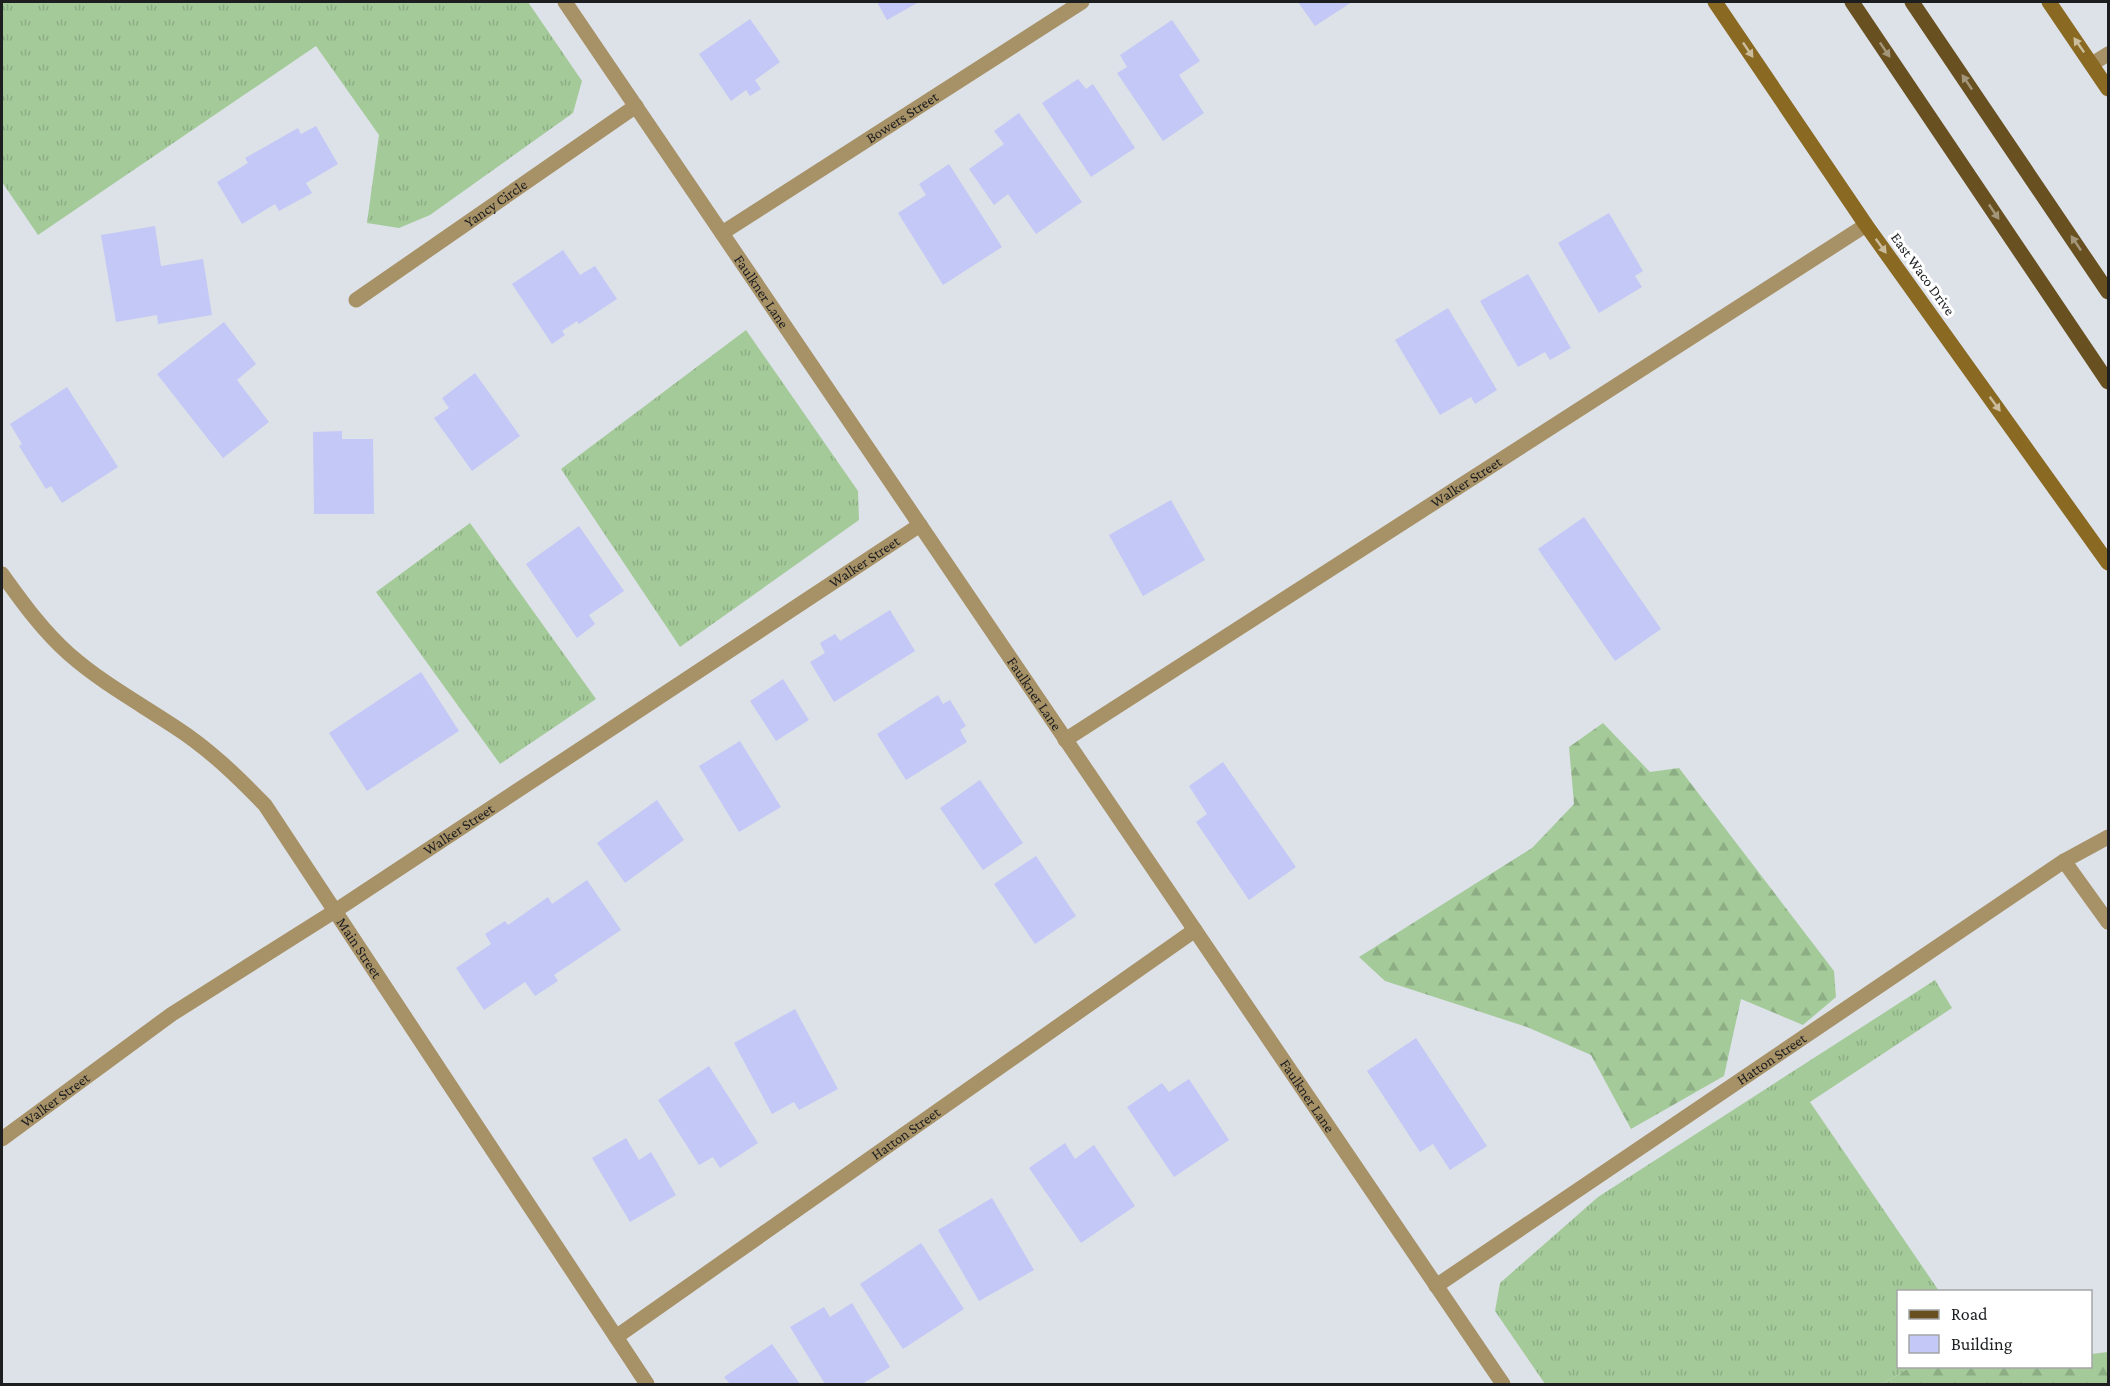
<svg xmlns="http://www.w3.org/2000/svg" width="2110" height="1386" font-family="'Crimson Pro',serif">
<defs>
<pattern id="grass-tufts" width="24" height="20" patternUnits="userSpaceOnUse" patternTransform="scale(1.5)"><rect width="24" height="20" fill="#a4ca99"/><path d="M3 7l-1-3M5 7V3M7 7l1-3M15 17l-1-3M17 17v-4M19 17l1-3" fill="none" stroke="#8dad84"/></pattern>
<pattern id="forest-firs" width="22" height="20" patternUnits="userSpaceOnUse" patternTransform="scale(1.5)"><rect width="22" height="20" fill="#a4ca99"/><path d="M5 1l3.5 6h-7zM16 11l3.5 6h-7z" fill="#8dad84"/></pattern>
</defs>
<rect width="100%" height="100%" fill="#dde2e8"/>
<g fill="url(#grass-tufts)">
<polygon points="2,2 528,2 582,81 573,113 430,215 399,228 367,223 379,135 316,46 38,235 2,182"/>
<polygon points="746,330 858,491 859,520 680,647 561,469"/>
<polygon points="470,523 596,699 500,764 376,592"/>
<polygon points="1935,980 1952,1008 1810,1102 1939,1291 1898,1292 1898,1366 1911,1367 1882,1384 1545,1384 1495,1311 1500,1283 1598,1197"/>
</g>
<g fill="url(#forest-firs)">
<polygon points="1603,723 1650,772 1679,768 1834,971 1836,997 1803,1025 1741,999 1724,1076 1631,1129 1591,1055 1527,1027 1385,981 1359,957 1532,848 1574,804 1569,747"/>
<polygon points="2108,1352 2108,1384 1882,1384 1911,1367 2090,1366 2091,1354"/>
</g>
<g fill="#c4c8f6">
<polygon points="877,2 919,2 887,20"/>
<polygon points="1298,2 1352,2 1315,26"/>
<polygon points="750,19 780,62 755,80 761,89 750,96 746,90 731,101 699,54"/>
<polygon points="1172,20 1200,61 1179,75 1204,113 1163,141 1117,73 1127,67 1120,55"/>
<polygon points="1078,79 1086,89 1093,84 1135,148 1091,177 1042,103"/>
<polygon points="1019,113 1082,202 1036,234 1008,194 994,205 969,169 1004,144 994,131"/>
<polygon points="316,126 338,164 306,183 312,193 279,211 275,204 242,224 217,182 248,163 245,158 298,128 301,134"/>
<polygon points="949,164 1002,247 943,285 898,213 926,195 919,184"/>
<polygon points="1609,213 1643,271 1635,276 1642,287 1599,313 1558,243"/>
<polygon points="155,226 161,266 203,259 212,315 158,324 157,315 116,322 101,235"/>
<polygon points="563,250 580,275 595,266 617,299 579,324 577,321 562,331 565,335 552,344 512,284"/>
<polygon points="1528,274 1571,348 1550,360 1545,352 1518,367 1480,301"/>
<polygon points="1448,308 1497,390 1475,404 1471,397 1440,415 1395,340"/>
<polygon points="224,322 256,364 237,380 269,422 223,458 157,374"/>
<polygon points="475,373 520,436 472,471 434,418 449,408 442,398"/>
<polygon points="67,387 118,467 62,503 51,486 46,489 19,446 22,444 10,424"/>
<polygon points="342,431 342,439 373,439 374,514 314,514 313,432"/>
<polygon points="1171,500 1205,560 1143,596 1109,535"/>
<polygon points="1584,517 1661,629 1615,661 1538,549"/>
<polygon points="579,526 624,591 589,615 595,624 577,638 526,564"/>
<polygon points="890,610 915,651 834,702 810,662 825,653 820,643 835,634 840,641"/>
<polygon points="421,672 459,731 367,791 329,733"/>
<polygon points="783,679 809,720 776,741 750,701"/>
<polygon points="938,695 943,704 950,700 966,726 960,730 967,742 906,780 877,734"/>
<polygon points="740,741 781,807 739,832 699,766"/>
<polygon points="1223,762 1296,867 1249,900 1196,822 1207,814 1189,786"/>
<polygon points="980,780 1023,843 983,870 940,808"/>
<polygon points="657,800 684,840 625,883 597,843"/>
<polygon points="1036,856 1076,916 1035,944 994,884"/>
<polygon points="587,880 621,930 554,975 558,981 535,996 525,982 484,1010 456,968 491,944 485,934 505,921 508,925 548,897 552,904"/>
<polygon points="795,1009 838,1089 799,1110 794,1102 772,1114 734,1043"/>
<polygon points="1416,1038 1487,1146 1450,1170 1433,1144 1420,1152 1367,1071"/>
<polygon points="709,1066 758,1143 720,1168 713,1157 699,1165 658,1100"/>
<polygon points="1189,1079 1229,1140 1174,1177 1127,1107 1162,1083 1169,1092"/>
<polygon points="626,1138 639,1160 651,1152 676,1195 630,1222 592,1158"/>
<polygon points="1065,1143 1075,1159 1094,1145 1135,1206 1081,1243 1029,1168"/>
<polygon points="992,1198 1034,1270 979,1301 938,1230"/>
<polygon points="921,1243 964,1309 903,1349 860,1284"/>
<polygon points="852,1303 890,1367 862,1384 825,1384 790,1327 824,1307 830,1317"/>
<polygon points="772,1344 800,1384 730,1384 724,1377"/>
</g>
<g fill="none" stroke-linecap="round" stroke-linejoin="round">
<g stroke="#a79167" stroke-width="15">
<path id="s1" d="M565,2L1503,1384"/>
<polyline points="2092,64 2108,54"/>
<path id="s2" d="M722,233L1082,2"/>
<path id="s3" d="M356,300L636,106"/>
<path id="s4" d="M2,574C22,602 43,631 69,654C102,683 139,703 175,727C209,749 237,776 265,805L647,1384"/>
<path id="s5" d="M1065,740L1866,225"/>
<polyline points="2064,861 2108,922"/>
<path id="s6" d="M2,1139L172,1014L335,911L920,525"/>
<path id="s7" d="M1436,1286L2064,861L2108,837"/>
<path id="s8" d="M616,1337L1195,930"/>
</g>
<g stroke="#8a6922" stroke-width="15">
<polyline points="1715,2 1866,225 2108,563"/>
<polyline points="2049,2 2108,89"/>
</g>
<g stroke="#685021" stroke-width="15">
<polyline points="1852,2 2108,382"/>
<polyline points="1912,2 2108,292"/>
</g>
</g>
<defs><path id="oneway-solid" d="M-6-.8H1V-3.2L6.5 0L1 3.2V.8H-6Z" transform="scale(1.5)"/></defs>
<g fill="#cabc9c">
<use href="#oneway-solid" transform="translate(2079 45) rotate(-125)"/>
<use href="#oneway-solid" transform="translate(1748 50) rotate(56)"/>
<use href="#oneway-solid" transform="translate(1881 246) rotate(54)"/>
<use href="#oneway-solid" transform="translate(1995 404) rotate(54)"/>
</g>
<g fill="#a4967a">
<use href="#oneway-solid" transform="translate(1885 50) rotate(56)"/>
<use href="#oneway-solid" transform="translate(1967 82) rotate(-124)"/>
<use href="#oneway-solid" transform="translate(1994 212) rotate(56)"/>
<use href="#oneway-solid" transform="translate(2076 243) rotate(-124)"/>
</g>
<g text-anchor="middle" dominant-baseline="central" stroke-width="6" stroke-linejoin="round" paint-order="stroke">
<g font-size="15" fill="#1c1e20" stroke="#fff">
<text stroke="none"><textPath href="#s2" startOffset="214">Bowers Street</textPath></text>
<text stroke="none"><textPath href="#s3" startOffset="170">Yancy Circle</textPath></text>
<text transform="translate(1923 274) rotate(54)">East Waco Drive</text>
<text stroke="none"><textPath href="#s1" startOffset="350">Faulkner Lane</textPath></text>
<text stroke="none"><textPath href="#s5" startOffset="477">Walker Street</textPath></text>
<text stroke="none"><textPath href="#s6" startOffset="1038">Walker Street</textPath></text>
<text stroke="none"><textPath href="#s1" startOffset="836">Faulkner Lane</textPath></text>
<text stroke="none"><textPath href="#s6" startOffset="552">Walker Street</textPath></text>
<text stroke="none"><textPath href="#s4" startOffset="524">Main Street</textPath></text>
<text stroke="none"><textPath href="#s7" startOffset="405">Hatton Street</textPath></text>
<text stroke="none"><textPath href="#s1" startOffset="1322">Faulkner Lane</textPath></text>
<text stroke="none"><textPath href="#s6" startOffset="66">Walker Street</textPath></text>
<text stroke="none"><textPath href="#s8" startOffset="354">Hatton Street</textPath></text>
</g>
</g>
<rect width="2110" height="1386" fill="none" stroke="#1c1e20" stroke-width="6"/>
<rect x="1897" y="1290" width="195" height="78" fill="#ffffff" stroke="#a4a5a6" stroke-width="1.5"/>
<rect x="1909" y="1310" width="30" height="9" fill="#685021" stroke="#a4a5a6" stroke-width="1.5"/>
<text x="1951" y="1320" font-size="18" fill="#1c1e20">Road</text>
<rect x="1909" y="1335" width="30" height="18" fill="#c4c8f6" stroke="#a4a5a6" stroke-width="1.5"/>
<text x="1951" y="1350" font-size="18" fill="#1c1e20">Building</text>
</svg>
